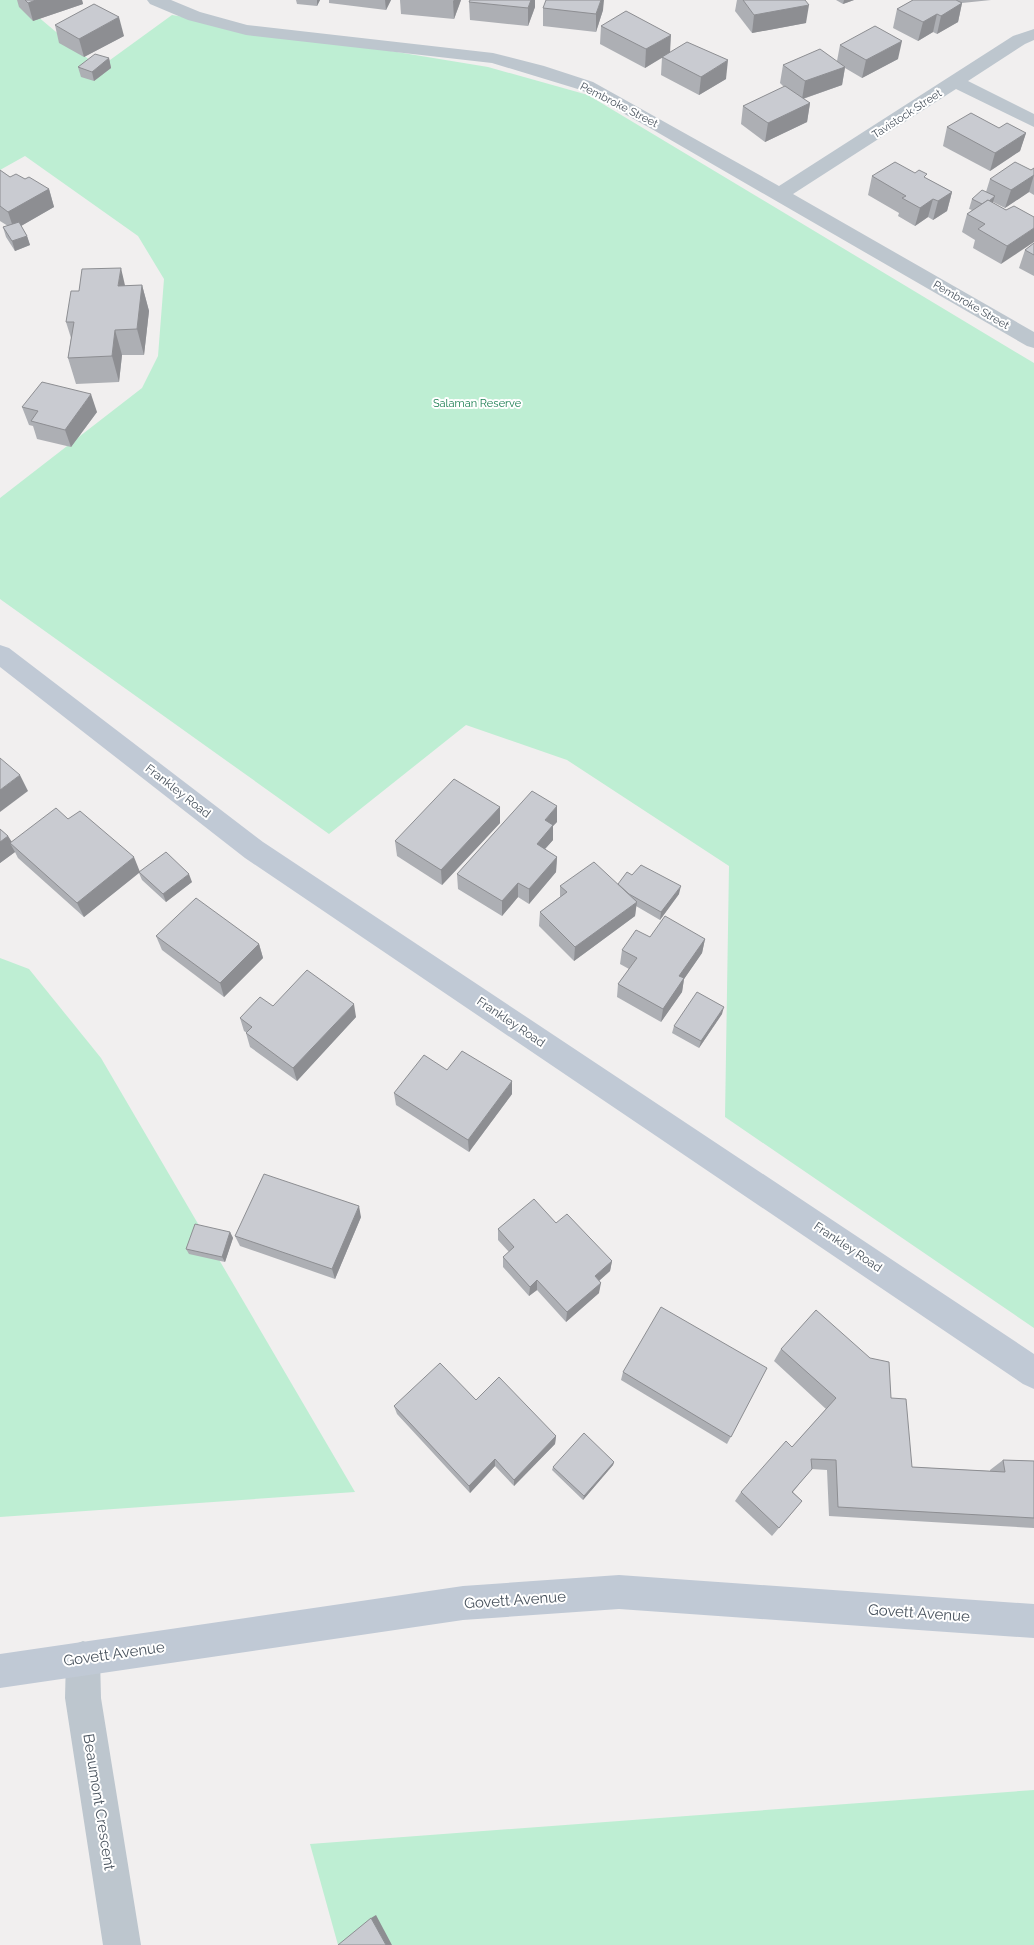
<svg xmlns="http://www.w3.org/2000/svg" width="1034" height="1945" font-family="Raleway,sans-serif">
<rect width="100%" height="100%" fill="#f1efef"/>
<g fill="#beeed3">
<polygon points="0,0 18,0 99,68 172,15 488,67 588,95 1034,363 1034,1328 725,1117 729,866 567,760 466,725 329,834 0,599 0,498 142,388 158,356 164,279 138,236 25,156 0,170"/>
<polygon points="0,958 29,969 101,1058 355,1492 0,1517"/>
<polygon points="1034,1790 1034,1945 338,1945 310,1844"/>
</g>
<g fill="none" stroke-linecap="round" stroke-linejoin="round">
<g fill="#bdc6ce" fill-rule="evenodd">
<polygon points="147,0 171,0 200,12 247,25 493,53 544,66 593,82 779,186 1013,36 1034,29 1034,40 1025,44 968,81 1034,114 1034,127 956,89 793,194 1034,332 1034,348 1027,346 650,128 581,90 492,63 246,35 188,20 150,4"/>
<polygon points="83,1641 95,1646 100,1658 101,1698 141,1945 103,1945 65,1698 66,1658 71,1646"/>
</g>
<g fill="#c0c9d5" fill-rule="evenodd">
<polygon points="0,645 9,648 263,842 1034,1354 1034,1389 1023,1384 245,858 0,667"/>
<polygon points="619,1575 1034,1604 1034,1638 619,1609 463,1620 0,1688 0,1654 463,1586"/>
</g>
</g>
<g fill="#adafb4">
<polygon points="17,0 82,0 83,4 33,21 19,7"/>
<polygon points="296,0 320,0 317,6 297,4"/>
<polygon points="329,0 391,0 386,10 329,3"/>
<polygon points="400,0 461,0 454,19 401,14"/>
<polygon points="470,0 535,0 535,7 528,26 470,20 469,2"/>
<polygon points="737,0 805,0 806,23 752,33 735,11"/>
<polygon points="836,0 854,0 843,4"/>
<polygon points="913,0 991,0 962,3 958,22 937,34 933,32 918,41 893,28 897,9"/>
<polygon points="543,8 603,10 596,32 543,26"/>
<polygon points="55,25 124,36 84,57 59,43"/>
<polygon points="601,26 670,52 726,79 699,95 661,75 662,57 645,68 600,44"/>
<polygon points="840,45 898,59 862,78 845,68 842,85 803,99 810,103 807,122 765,142 741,124 743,106 784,87 780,83 783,65 837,61"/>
<polygon points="109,58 111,68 94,81 81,77 78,67"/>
<polygon points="947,127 999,128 1026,133 1020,151 990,171 943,146"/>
<polygon points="1034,168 1034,195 1029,192 1005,208 993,202 993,203 1006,210 1034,217 1001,264 973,248 975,240 962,232 967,214 972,210 969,209 972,199 986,192 990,179 1031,170"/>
<polygon points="0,170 10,177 25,179 49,189 54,207 21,226 27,236 30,245 15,251 6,237 3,227 8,226 0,221"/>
<polygon points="872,176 926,178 952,192 947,211 933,220 928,217 915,226 898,216 899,213 868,195"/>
<polygon points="1034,243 1034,276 1019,268 1025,250"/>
<polygon points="142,285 149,311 144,355 122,355 119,382 76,384 68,358 71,338 66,322 79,291 125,286"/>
<polygon points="22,407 97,412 71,447 37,439 33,426 29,425"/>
<polygon points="500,807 500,823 442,885 397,856 395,841"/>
<polygon points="68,819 140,872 192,882 166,902 142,880 139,873 84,917 18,858 15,852 0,863 0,829 8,836 12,842"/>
<polygon points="557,822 553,826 553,840 545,849 557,857 556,872 529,904 518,897 502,916 458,889 457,874"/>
<polygon points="632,875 679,894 660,920 636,906 635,916 574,961 539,926 540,912 560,897 560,886 618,884"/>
<polygon points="156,936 259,944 263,958 224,997 162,950"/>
<polygon points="650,937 705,939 702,953 684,979 682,992 661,1022 617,997 618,984 629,969 620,964 622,950"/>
<polygon points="273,1006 356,1017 297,1081 250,1047 246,1033 247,1033 244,1031 240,1018"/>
<polygon points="722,1014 699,1048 672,1033 674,1026"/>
<polygon points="447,1070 512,1094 469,1152 396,1105 394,1093"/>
<polygon points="361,1217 335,1279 240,1246 235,1236"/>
<polygon points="556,1223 612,1261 610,1271 599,1281 599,1293 566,1322 537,1290 529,1296 503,1267 503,1257 509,1252 498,1240 498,1229"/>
<polygon points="230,1232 233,1238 225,1262 189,1254 186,1249"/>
<polygon points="781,1349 891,1398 912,1467 990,1471 990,1470 1003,1460 1034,1461 1034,1528 829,1516 827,1470 811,1469 793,1492 802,1501 772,1536 735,1501 741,1492 792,1447 826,1409 774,1361"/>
<polygon points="767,1368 727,1444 621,1380 623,1372"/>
<polygon points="476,1400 556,1436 555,1444 514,1486 495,1466 470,1493 397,1414 394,1406"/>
<polygon points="614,1462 613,1465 583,1500 552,1470 553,1467"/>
</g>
<g fill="#8d8e92">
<polygon points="36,0 82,0 83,4 33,21 28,3"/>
<polygon points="317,0 320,0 317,6"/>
<polygon points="385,0 391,0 386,10"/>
<polygon points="454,0 461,0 454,19 453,1"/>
<polygon points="531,0 535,0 535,7 528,26 528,8"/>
<polygon points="601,0 604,0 603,10 596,32 596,14"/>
<polygon points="844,0 854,0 843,4"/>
<polygon points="962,3 958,22 937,34 941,16"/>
<polygon points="809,5 806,23 752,33 754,15"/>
<polygon points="937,14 933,32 918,41 923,22"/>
<polygon points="119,17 124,36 84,57 79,39"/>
<polygon points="671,35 670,53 645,68 646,49"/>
<polygon points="902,41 898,59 862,78 866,60"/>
<polygon points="109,58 111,68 94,81 92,72"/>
<polygon points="728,60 726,79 699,95 701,77"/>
<polygon points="845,67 842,85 802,99 805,81"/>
<polygon points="810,103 807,122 765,142 768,123"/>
<polygon points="1026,133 1020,151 990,171 995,153"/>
<polygon points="1034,175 1029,192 1005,208 1011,190"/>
<polygon points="49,189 54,207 14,230 8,212"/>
<polygon points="952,192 947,211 933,220 938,201"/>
<polygon points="995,196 992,205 985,205"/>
<polygon points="933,199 928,217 915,226 920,208"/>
<polygon points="1034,228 1034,242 1001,264 1007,246"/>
<polygon points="27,236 30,245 15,251 12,241"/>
<polygon points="121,268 127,294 118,286"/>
<polygon points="142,285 149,311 144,355 137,329"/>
<polygon points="115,330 122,355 119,382 112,356"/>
<polygon points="91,394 97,412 71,447 65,430"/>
<polygon points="20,775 28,791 0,812 0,790"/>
<polygon points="557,806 557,822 553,826 553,840 536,859 537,844 545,820"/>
<polygon points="500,807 500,823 442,885 441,870"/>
<polygon points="8,836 14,846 10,843 15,852 0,863 0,842"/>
<polygon points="134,857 140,872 84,917 77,903"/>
<polygon points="557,857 556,872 529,904 529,889"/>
<polygon points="189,874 192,882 166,902 163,894"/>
<polygon points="518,883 518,897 502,916 502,901"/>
<polygon points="681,886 679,894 660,920 661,912"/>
<polygon points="637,902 635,916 574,961 575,947"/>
<polygon points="705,939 702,953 684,979 682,992 661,1022 663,1009 679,976"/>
<polygon points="259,944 263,958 224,997 220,983"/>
<polygon points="354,1004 356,1017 297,1081 293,1068"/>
<polygon points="724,1007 722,1014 699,1048 701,1041"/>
<polygon points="512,1081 512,1094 469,1152 468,1140"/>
<polygon points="359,1206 361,1217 335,1279 332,1269"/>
<polygon points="230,1232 233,1238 225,1262 222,1257"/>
<polygon points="612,1261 610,1271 593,1286 595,1276"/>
<polygon points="537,1280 537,1290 529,1296 530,1287"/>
<polygon points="601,1283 599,1293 566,1322 567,1312"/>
<polygon points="556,1436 555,1444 514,1486 514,1480"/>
<polygon points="495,1459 495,1466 470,1493 469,1486"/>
<polygon points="614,1462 613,1465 583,1500 584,1496"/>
<polygon points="376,1915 392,1945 386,1945 371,1918"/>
</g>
<g fill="#c9cbd1" stroke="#8d8e92">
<polygon points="25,0 36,0 28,3"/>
<polygon points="470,0 531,0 528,8 469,2"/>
<polygon points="546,0 601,0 596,14 543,8"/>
<polygon points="743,0 805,0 809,5 754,15"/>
<polygon points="913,0 956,0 962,3 941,16 937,14 923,22 897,9"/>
<polygon points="94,4 119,17 79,39 55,25"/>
<polygon points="626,11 671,35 646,49 601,26"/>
<polygon points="875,26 902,41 866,60 840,45"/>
<polygon points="687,42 728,60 701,77 662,57"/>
<polygon points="820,49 845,67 805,81 783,65"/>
<polygon points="95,54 109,58 92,72 78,67"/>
<polygon points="785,86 810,103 768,123 743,106"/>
<polygon points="971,113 999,128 1007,123 1026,133 995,153 947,127"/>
<polygon points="895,162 915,173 919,170 927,174 924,177 952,192 938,201 933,199 920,208 902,198 906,196 872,176"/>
<polygon points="1015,162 1031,170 1034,168 1034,175 1011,190 990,179"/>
<polygon points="0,170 10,177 16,174 25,179 29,177 49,189 8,212 0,206"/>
<polygon points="982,190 995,196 989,201 988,200 982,204 972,199"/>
<polygon points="988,200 1006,210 1014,206 1034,217 1034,228 1007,246 978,229 985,224 967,214"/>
<polygon points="19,222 27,236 12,241 3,227"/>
<polygon points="1034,243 1034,255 1025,250"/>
<polygon points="121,268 118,286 142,285 137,329 115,330 112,356 68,358 74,322 66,322 71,291 79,291 82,269"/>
<polygon points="42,382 91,394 65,430 31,421 38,411 22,407"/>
<polygon points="0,758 20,775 0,790"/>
<polygon points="454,779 500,807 441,870 395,841"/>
<polygon points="532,791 557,806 545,820 553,825 537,844 557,857 529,889 518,883 502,901 457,874"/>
<polygon points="56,808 68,819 80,811 134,857 77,903 10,843"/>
<polygon points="0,829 8,836 0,842"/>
<polygon points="166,852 189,874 163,894 139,872"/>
<polygon points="594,862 637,902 575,947 540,912 567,892 560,886"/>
<polygon points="641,865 681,886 661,912 629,894 618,884 627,872 632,875"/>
<polygon points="196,898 259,944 220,983 156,936"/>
<polygon points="665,916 705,939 679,976 684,978 663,1009 618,984 637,958 622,950 636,930 650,937"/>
<polygon points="307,970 354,1004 293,1068 246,1033 252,1027 240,1018 260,997 273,1006"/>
<polygon points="697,992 724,1007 701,1041 674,1026"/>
<polygon points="462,1051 512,1081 468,1140 394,1093 424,1055 447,1070"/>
<polygon points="264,1174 359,1206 332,1269 235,1236"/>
<polygon points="534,1199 556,1223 567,1214 612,1261 595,1276 601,1283 567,1312 537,1280 530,1287 503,1257 514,1247 498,1229"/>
<polygon points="195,1224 230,1232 222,1257 186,1249"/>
<polygon points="661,1307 767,1368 731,1437 623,1372"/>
<polygon points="816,1310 870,1358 889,1362 891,1398 906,1399 912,1467 1005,1472 1003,1460 1034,1461 1034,1518 838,1507 836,1460 811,1459 812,1469 792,1492 802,1501 779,1528 741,1492 786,1441 792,1447 836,1398 781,1349"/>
<polygon points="440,1363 476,1400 499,1377 556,1436 514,1480 495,1459 469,1486 394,1406"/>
<polygon points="584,1433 614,1462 584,1496 553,1467"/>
<polygon points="371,1918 386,1945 338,1945"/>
</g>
<g text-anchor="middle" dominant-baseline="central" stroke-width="4" stroke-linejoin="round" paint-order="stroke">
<g font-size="11" fill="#47515c" stroke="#fff">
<text transform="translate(619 105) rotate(27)">Pembroke Street</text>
<text transform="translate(907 114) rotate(-33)">Tavistock Street</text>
<text transform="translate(971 305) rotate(30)">Pembroke Street</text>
</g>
<g font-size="11" fill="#197d50" stroke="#fff">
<text x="477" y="403">Salaman Reserve</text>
</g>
<g font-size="12" fill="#47515c" stroke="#fff">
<text transform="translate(178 791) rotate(38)">Frankley Road</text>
<text transform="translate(511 1022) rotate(34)">Frankley Road</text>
<text transform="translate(848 1247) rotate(34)">Frankley Road</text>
</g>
<g font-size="15" fill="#47515c" stroke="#fff">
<text transform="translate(515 1600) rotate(-4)">Govett Avenue</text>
<text transform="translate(919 1613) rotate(4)">Govett Avenue</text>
<text transform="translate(114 1654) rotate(-8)">Govett Avenue</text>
<text transform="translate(99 1802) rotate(81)">Beaumont Crescent</text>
</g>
</g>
</svg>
